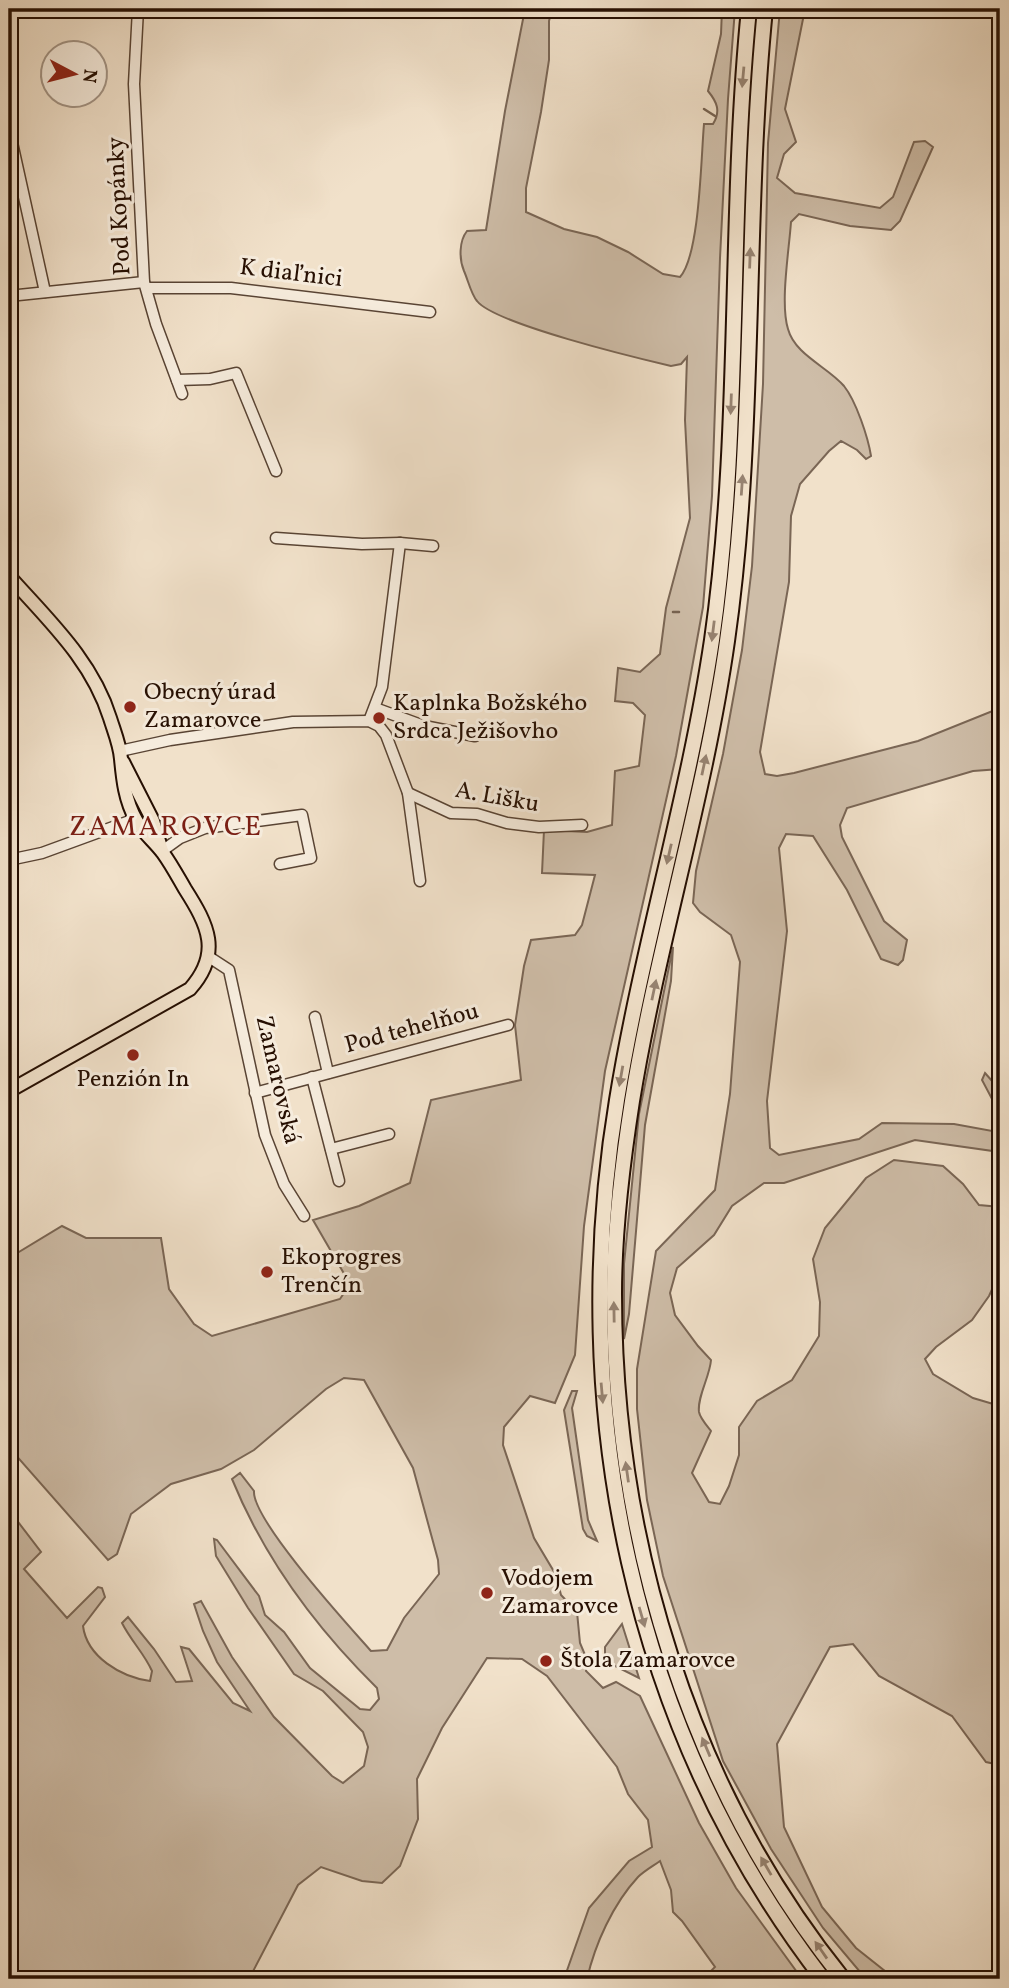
<svg xmlns="http://www.w3.org/2000/svg" width="1009" height="1988" font-family="Vollkorn,serif">
<rect width="100%" height="100%" fill="#f1e1ca"/>
<filter id="stains"><feTurbulence type="fractalNoise" baseFrequency=".00286" numOctaves="4"/><feColorMatrix values="0 0 0 0 .2 0 0 0 0 .09 0 0 0 0 .02 0 0 0 .5 -.17"/></filter>
<radialGradient id="worn" r=".72"><stop offset=".6" stop-color="#630" stop-opacity="0"/><stop offset="1" stop-color="#630" stop-opacity=".3"/></radialGradient>
<g fill="#cebda8" stroke="#7a6655" stroke-width="2">
<path d="M525,9H552L549,21V60L541,112L526,188V212L564,229L597,237L628,252L663,274L680,277C700,255 701,156 704,124H713C721,111 717,102 708,91L721,34L722,9H735L728,99L720,258L712,496L703,607L676,756L605,1071L584,1226L575,1355L555,1403L530,1396L504,1427L503,1445L534,1538L556,1575L561,1595L577,1612L580,1643L588,1662L586,1671L603,1688L616,1682L640,1696L699,1823L736,1888L802,1979H737L729,1972L720,1979H703L715,1967L682,1921L673,1912L671,1890L660,1861C653,1866 644,1871 638,1877C613,1904 595,1944 587,1979H564L589,1908L629,1861L652,1847L648,1820L628,1794L617,1767L547,1676L522,1659L487,1658L442,1728L417,1779L418,1819L400,1866L382,1883L362,1881L321,1867L298,1885L249,1979H9V1510L41,1552L24,1569L67,1618L98,1587L102,1588L105,1597L83,1626C87,1657 121,1677 150,1681L152,1671C144,1653 131,1641 122,1623L128,1617L154,1649L176,1682L192,1681L181,1647L189,1649L233,1703L250,1711L217,1662L203,1631L194,1604L201,1601L232,1657L274,1717L332,1776L343,1783L364,1766L368,1747L363,1732L323,1691L294,1674L248,1608L216,1556L214,1539L217,1540L259,1596L265,1615L284,1632L310,1668L360,1709L370,1710L379,1699L377,1688C315,1627 265,1560 232,1479L240,1473L254,1491C252,1520 349,1626 371,1651L387,1650L404,1618L439,1574L438,1560L413,1468L364,1380L344,1378L326,1389L254,1450L221,1469L171,1484L131,1514L117,1554L108,1560L14,1453L9,1454V1258L62,1226L86,1238H161L169,1289L194,1324L212,1336L340,1299L350,1284L313,1220L359,1206L410,1183L431,1100L521,1080L515,1025L524,966L531,940L575,935L582,925L595,875L542,873L544,830L587,832L612,825L615,771L639,766L645,715L633,703L615,701L618,668L640,672L660,654L666,608L690,518L685,420L687,357L681,364L671,366C637,358 495,324 477,301C471,294 468,280 464,271C459,259 459,241 467,231L486,230L505,111Z"/>
<path d="M780,9H805L785,109L796,142L784,154L777,178L795,193L880,208L893,197L914,142L925,141L933,147L900,221L891,230L850,226L799,214L791,222C789,251 780,303 788,329C795,355 828,367 844,386C856,401 868,437 871,456L866,459L857,450L841,441L829,451L800,484L791,516L789,582L760,752L765,774L777,776L794,773L918,741L1000,708V769L973,771L847,808L840,825L842,837L884,921L907,940L903,960L898,965L881,959L847,890L813,836L786,834L779,848L787,931L767,1101L770,1148L779,1155L859,1139L882,1123L954,1124L992,1131L1000,1125V1152L915,1140L784,1183H764L732,1206L714,1235L677,1268L670,1293L675,1315L698,1346L711,1360C710,1376 697,1397 699,1412C700,1418 707,1426 711,1431L692,1473L709,1502L720,1504L729,1486L739,1455V1427L757,1401L792,1380L819,1336L820,1302L813,1259L825,1228L866,1178L894,1160L943,1166L963,1184L979,1205L1000,1207V1272L989,1296L972,1320L936,1347L925,1359L933,1374L973,1398L1000,1406V1765L986,1762L952,1716L879,1676L853,1644L830,1647L777,1744L784,1827L822,1907L856,1948L895,1979H866L823,1928L771,1849L723,1761L663,1576L647,1500L637,1409V1369L656,1251L715,1190L730,1094L740,962L731,935L700,912L693,903L696,871L723,754L742,650L752,566L763,384L768,143Z"/>
<polygon points="673,947 671,981 645,1125 629,1314 624,1339 624,1264 639,1114"/>
<polygon points="985,1073 1000,1090 1000,1114 982,1080"/>
<polygon points="572,1391 577,1391 572,1408 588,1520 597,1541 587,1536 583,1529 564,1410"/>
<polygon points="622,1624 639,1678 613,1665 605,1656 605,1647"/>
</g>
<g fill="none" stroke-linecap="round" stroke-linejoin="round">
<g stroke="#766251" stroke-width="2.5">
<polyline points="704,109 715,116"/>
<polyline points="673,612 679,612"/>
</g>
<defs>
<g id="minor">
<polyline points="138,9 134,84 144,282 156,324 182,394"/>
<polyline points="9,129 45,292"/>
<polyline points="147,288 231,288 430,312"/>
<polyline points="9,296 144,282"/>
<polyline points="177,380 210,379 236,373 276,471"/>
<polyline points="276,538 362,544 400,543 433,546"/>
<polyline points="375,708 424,726 475,736"/>
<polyline points="369,721 382,687 400,543"/>
<polyline points="120,751 170,740 293,722 369,721 379,726 386,735 408,793 420,881"/>
<polyline points="408,793 451,813 477,814 507,823 539,827 582,825"/>
<polyline points="162,851 180,838 205,828 302,815 311,858 280,864"/>
<polyline points="9,860 42,853 135,819"/>
<polyline points="209,957 229,970 265,1135 284,1184 304,1216"/>
<polyline points="315,1017 328,1073"/>
<polyline points="312,1077 339,1181"/>
<polyline points="255,1093 508,1025"/>
<polyline points="331,1149 389,1134"/>
</g>
<g id="major">
<path d="M9,576C48,620 92,660 110,718C114,731 120,745 121,759C123,780 125,800 136,820C143,833 154,841 163,853C171,864 178,877 185,889C208,925 222,953 190,989L9,1091"/>
<polyline points="123,762 153,821 162,851"/>
</g>
<g id="highway">
<path d="M749,9C728,219 742,431 712,640C689,795 642,946 617,1100C566,1408 631,1730 823,1979"/>
<path d="M765,9C744,219 757,432 727,641C705,796 657,947 632,1101C622,1165 614,1230 614,1294C614,1538 689,1788 843,1979"/>
</g>
</defs>
<use href="#minor" stroke="#594434" stroke-width="13"/>
<use href="#major" stroke="#260f02" stroke-width="16"/>
<use href="#highway" stroke="#260f02" stroke-width="18"/>
<use href="#minor" stroke="#f6ecdd" stroke-width="10"/>
<use href="#major" stroke="#f1e1ca" stroke-width="12"/>
<use href="#highway" stroke="#f1e1ca" stroke-width="14"/>
</g>
<defs><path id="oneway-solid" d="M-6-.8H1V-3.2L6.5 0L1 3.2V.8H-6Z" transform="scale(1.75)"/></defs>
<g fill="#968270">
<use href="#oneway-solid" transform="translate(743 77) rotate(95)"/>
<use href="#oneway-solid" transform="translate(750 258) rotate(-88)"/>
<use href="#oneway-solid" transform="translate(731 404) rotate(92)"/>
<use href="#oneway-solid" transform="translate(742 485) rotate(-86)"/>
<use href="#oneway-solid" transform="translate(713 631) rotate(97)"/>
<use href="#oneway-solid" transform="translate(704 765) rotate(-78)"/>
<use href="#oneway-solid" transform="translate(669 854) rotate(103)"/>
<use href="#oneway-solid" transform="translate(654 990) rotate(-78)"/>
<use href="#oneway-solid" transform="translate(621 1076) rotate(100)"/>
<use href="#oneway-solid" transform="translate(614 1312) rotate(-91)"/>
<use href="#oneway-solid" transform="translate(602 1393) rotate(85)"/>
<use href="#oneway-solid" transform="translate(627 1472) rotate(-98)"/>
<use href="#oneway-solid" transform="translate(642 1617) rotate(74)"/>
<use href="#oneway-solid" transform="translate(706 1747) rotate(-113)"/>
<use href="#oneway-solid" transform="translate(766 1866) rotate(-120)"/>
<use href="#oneway-solid" transform="translate(821 1950) rotate(-125)"/>
</g>
<g fill="#8f2418" stroke="#f6ecdd" stroke-width="2.5">
<circle cx="130" cy="707" r="7"/>
<circle cx="379" cy="718" r="7"/>
<circle cx="133" cy="1055" r="7"/>
<circle cx="267" cy="1272" r="7"/>
<circle cx="487" cy="1593" r="7"/>
<circle cx="546" cy="1661" r="7"/>
</g>
<g text-anchor="middle" dominant-baseline="central" stroke-width="6" stroke-linejoin="round" paint-order="stroke">
<g font-size="24" fill="#260f02" stroke="#f6ecdd">
<text transform="translate(120 206) rotate(-93)">Pod Kopánky</text>
<text transform="translate(291 274) rotate(7)">K diaľnici</text>
<text transform="translate(497 798) rotate(10)">A. Lišku</text>
<text transform="translate(412 1029) rotate(-15)">Pod tehelňou</text>
<text transform="translate(277 1080) rotate(77)">Zamarovská</text>
</g>
<g font-size="24" fill="#260f02" stroke="#f6ecdd" text-anchor="start">
<text x="144" y="693">Obecný úrad<tspan x="144" dy="28">Zamarovce</tspan></text>
<text x="393" y="704">Kaplnka Božského<tspan x="393" dy="28">Srdca Ježišovho</tspan></text>
<text x="133" y="1080" text-anchor="middle">Penzión In</text>
<text x="281" y="1258">Ekoprogres<tspan x="281" dy="28">Trenčín</tspan></text>
<text x="501" y="1579">Vodojem<tspan x="501" dy="28">Zamarovce</tspan></text>
<text x="560" y="1661">Štola Zamarovce</text>
</g>
<g font-size="28" letter-spacing="2" fill="#7a1f14" stroke="#f6ecdd">
<text x="166" y="827">ZAMAROVCE</text>
</g>
</g>
<rect width="1009" height="1988" fill="none" stroke="#f1e1ca" stroke-width="35"/>
<rect x="10" y="10" width="988" height="1967" fill="none" stroke="#260f02" stroke-width="3.5"/>
<rect x="18" y="18" width="974" height="1953" fill="none" stroke="#260f02" stroke-width="2"/>
<g transform="translate(74 74) rotate(97)"><circle r="33" fill="#f6ecdd" stroke="#a39485" stroke-width="2"/>
<path d="M0-5L12 26L0 18L-12 26Z" fill="#8f2418"/>
<text y="-10" font-size="19" font-weight="bold" text-anchor="middle" fill="#260f02">N</text>
</g>
<rect width="100%" height="100%" filter="url(#stains)"/>
<rect width="100%" height="100%" fill="url(#worn)"/>
</svg>
